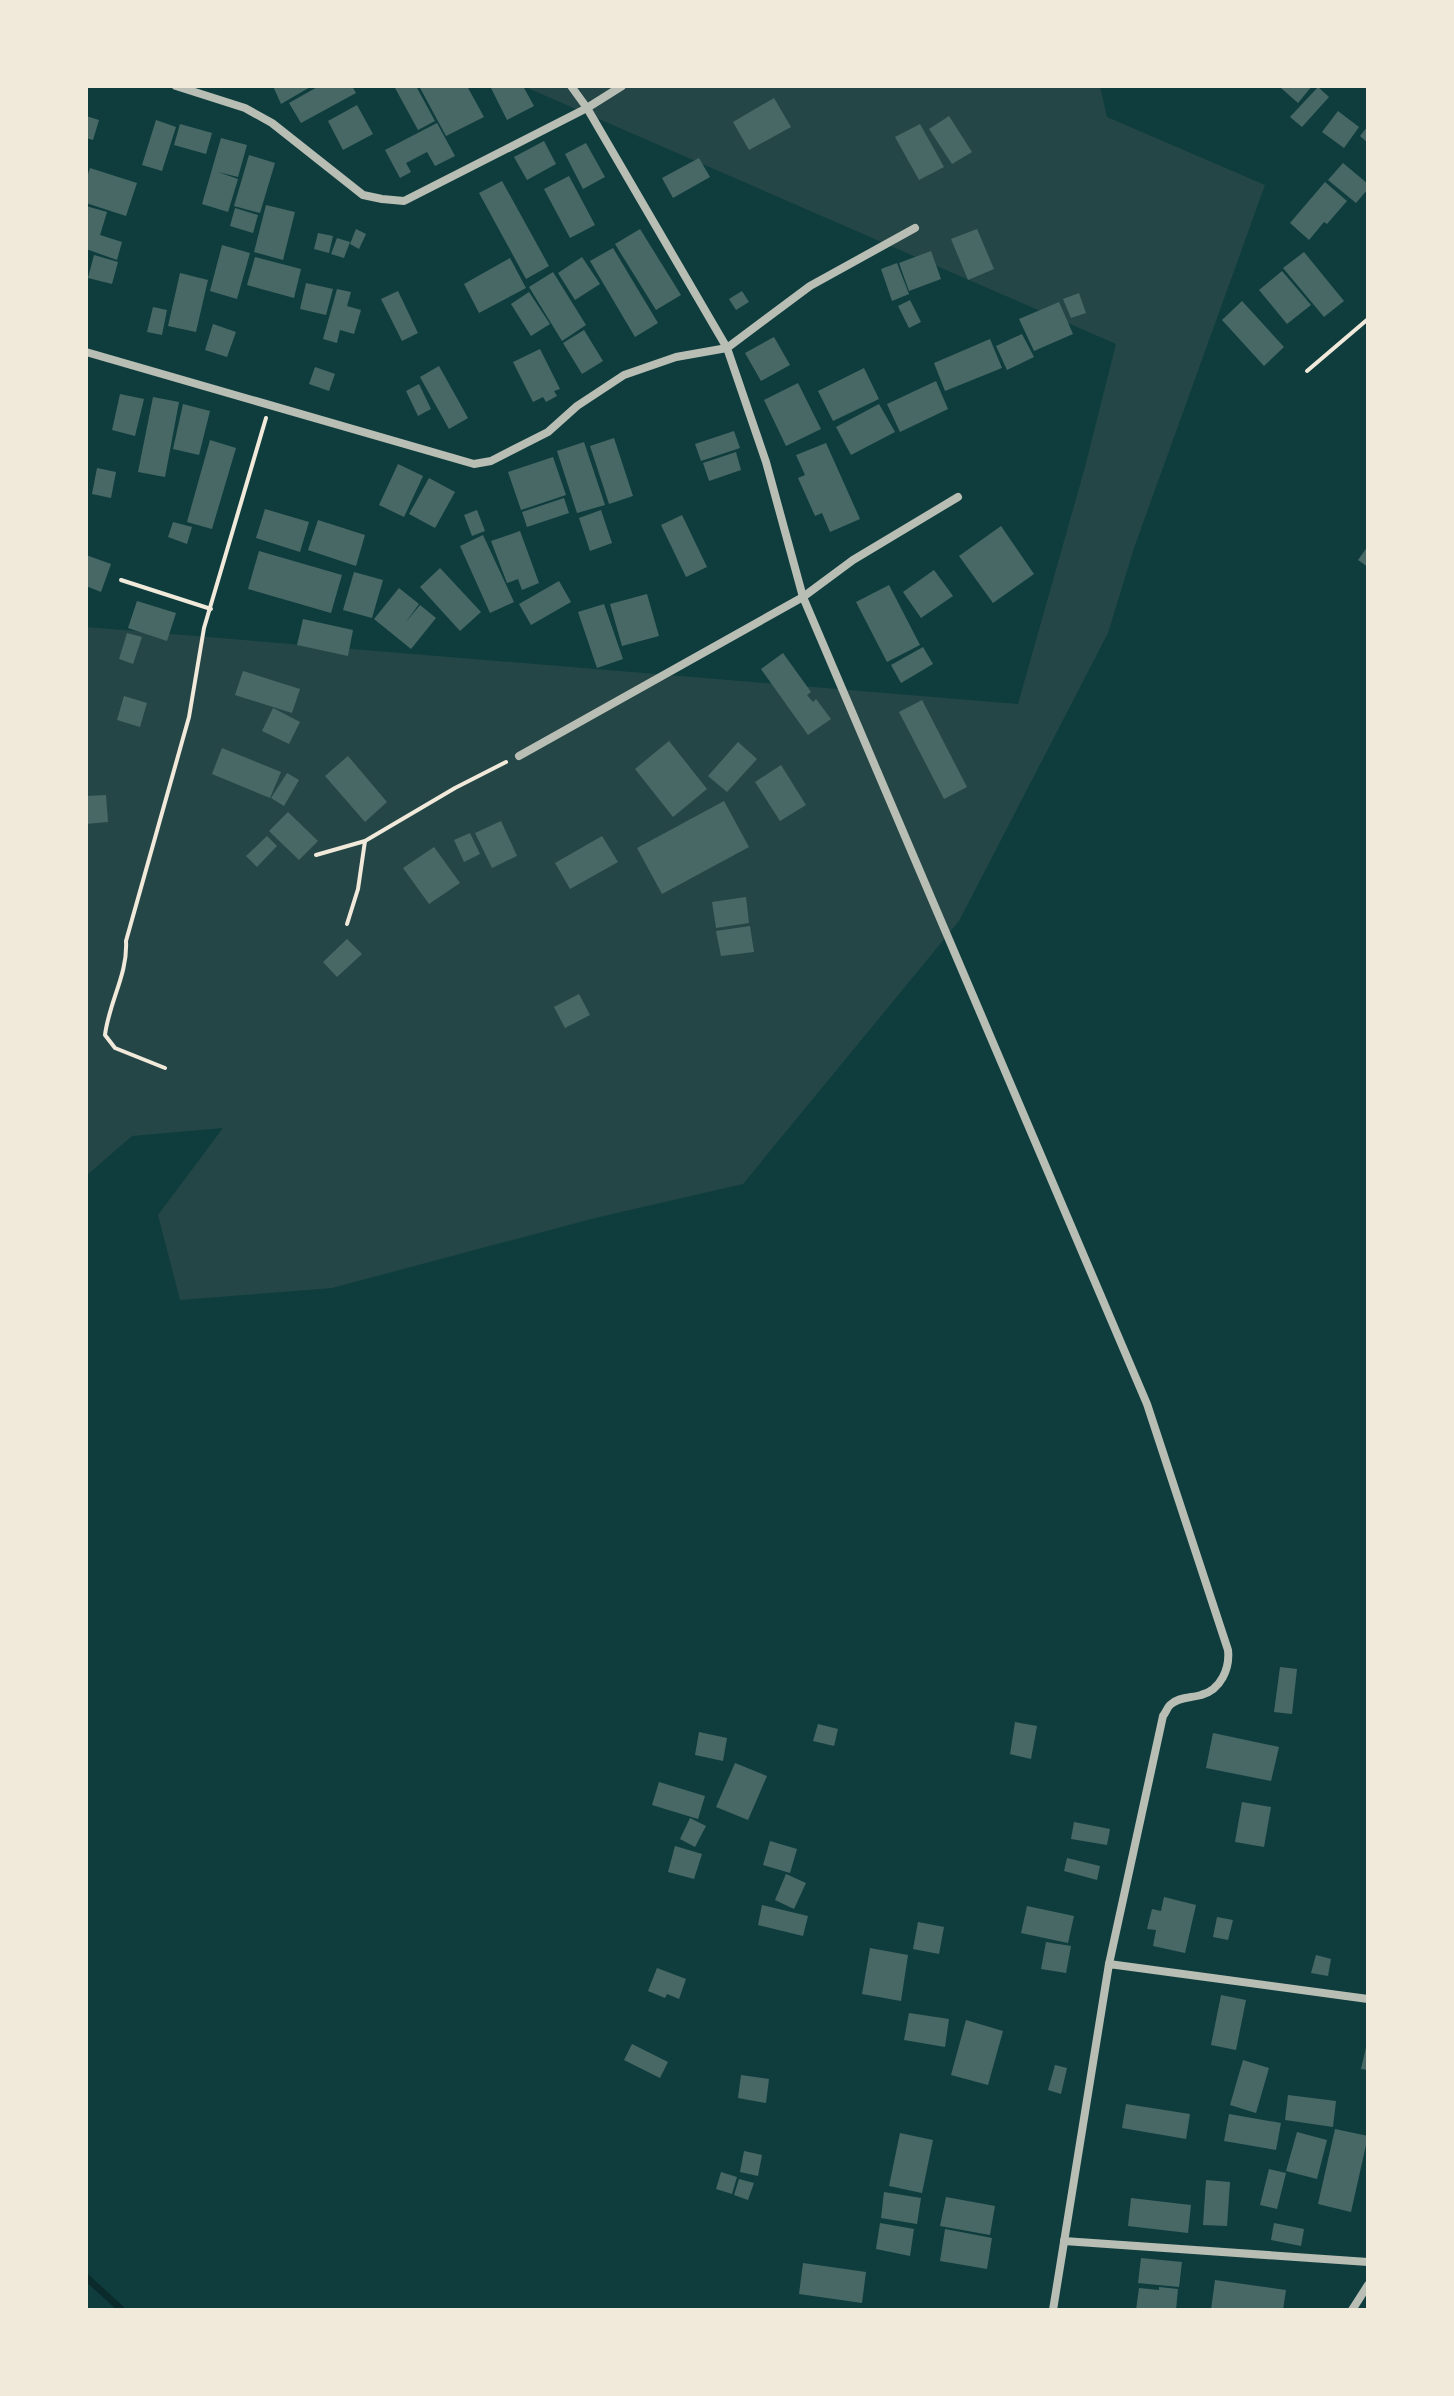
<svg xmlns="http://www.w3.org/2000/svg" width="1454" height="2396" font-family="'Source Sans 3',sans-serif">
<rect width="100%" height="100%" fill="#0f3d3e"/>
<polygon fill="#244646" points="523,86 1100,86 1107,117 1265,185 1134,548 1108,633 959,921 743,1184 595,1218 332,1288 180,1300 158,1215 223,1128 132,1136 86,1176 86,627 1018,704 1085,467 1116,344"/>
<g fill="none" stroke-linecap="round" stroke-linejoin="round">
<polyline stroke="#0a2a2b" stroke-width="7" points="86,2277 122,2310"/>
</g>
<g fill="#486865">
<polygon points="273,86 312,86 281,104"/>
<polygon points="319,86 352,86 356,93 301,123 289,103"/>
<polygon points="394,86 416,86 435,121 418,130"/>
<polygon points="419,86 467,86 484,117 446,136"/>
<polygon points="490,86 523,86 534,106 507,120"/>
<polygon points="1283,86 1312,86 1298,103 1281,88"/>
<polygon points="1318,87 1329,97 1302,127 1290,117"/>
<polygon points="774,98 791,127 749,150 733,122"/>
<polygon points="357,105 373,134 343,150 328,121"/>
<polygon points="1338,111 1359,127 1344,148 1322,132"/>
<polygon points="86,116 99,120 93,140 86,138"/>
<polygon points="949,116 972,152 952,164 929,129"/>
<polygon points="156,120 176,127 162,171 142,165"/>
<polygon points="437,123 455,156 435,166 427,152 406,163 411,172 400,178 385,150"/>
<polygon points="180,124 212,133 206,154 174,145"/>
<polygon points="920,124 944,167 919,180 895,137"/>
<polygon points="1368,126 1368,143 1360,136"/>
<polygon points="221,138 247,145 238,177 218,172 238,179 228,212 202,204"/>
<polygon points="544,141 556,164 527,180 514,157"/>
<polygon points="586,143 605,177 583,189 565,154"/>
<polygon points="249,155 275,163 260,213 234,206"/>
<polygon points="699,158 710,177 673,198 662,178"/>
<polygon points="1343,163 1368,184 1368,189 1356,203 1328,180"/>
<polygon points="90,168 137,183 126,216 86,203 86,180"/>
<polygon points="569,176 595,225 570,238 544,189"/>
<polygon points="502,181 549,266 526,279 479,193"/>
<polygon points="1325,182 1347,201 1327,224 1324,222 1309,240 1290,223"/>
<polygon points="266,205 295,212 283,260 254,252"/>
<polygon points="86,206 107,212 100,235 122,242 117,260 86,249"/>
<polygon points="235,208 258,215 253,233 230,226"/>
<polygon points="356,229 366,234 359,249 350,244"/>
<polygon points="640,229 681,295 656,310 615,244"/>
<polygon points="977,229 994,269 968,280 951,239"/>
<polygon points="318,233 333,236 329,253 314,249"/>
<polygon points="337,238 350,242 344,258 331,254"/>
<polygon points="222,245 250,253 237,299 210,291"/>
<polygon points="613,248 658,323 635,337 590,261"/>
<polygon points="931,251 941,279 909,291 899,263"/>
<polygon points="1304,252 1344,301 1324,317 1283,268"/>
<polygon points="94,255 118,262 112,284 88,278"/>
<polygon points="255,257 301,269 294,298 247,285"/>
<polygon points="582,257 600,284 575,300 558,273"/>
<polygon points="510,258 526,288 479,313 464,284"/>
<polygon points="897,263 909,294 892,301 881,269"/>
<polygon points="1282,271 1311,305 1287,324 1259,290"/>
<polygon points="553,272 586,325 562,341 529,287"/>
<polygon points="180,273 208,280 196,332 168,326"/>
<polygon points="306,283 333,289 326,315 300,309"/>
<polygon points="337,289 351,292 347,306 361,310 354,334 340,330 337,343 323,339"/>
<polygon points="398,291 418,333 402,341 381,299"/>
<polygon points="742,291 749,302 736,310 729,299"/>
<polygon points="529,292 550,324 531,336 511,304"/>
<polygon points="1079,293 1086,313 1071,318 1063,299"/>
<polygon points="910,300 921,322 909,328 898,306"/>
<polygon points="1242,301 1284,347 1264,366 1222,320"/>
<polygon points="1059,302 1073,334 1034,351 1019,319"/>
<polygon points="153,307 167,310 162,335 147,332"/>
<polygon points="213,324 236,332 227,357 205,350"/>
<polygon points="584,330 603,361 582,374 563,343"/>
<polygon points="1022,334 1034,357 1007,370 996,346"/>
<polygon points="774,337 790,365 761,381 745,353"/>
<polygon points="990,339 1002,368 945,391 934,363"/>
<polygon points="540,349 560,389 554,391 557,396 546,402 543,397 533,402 513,362"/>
<polygon points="439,366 468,418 449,429 420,377"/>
<polygon points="315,367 335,374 329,391 309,384"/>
<polygon points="864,368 879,399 833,421 818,391"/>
<polygon points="936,381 948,409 900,432 887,404"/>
<polygon points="798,383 821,429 786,446 764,400"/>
<polygon points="419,384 431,409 418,416 406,391"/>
<polygon points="120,394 144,399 135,436 112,430"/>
<polygon points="153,397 179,402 165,477 138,472"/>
<polygon points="183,404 210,411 199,455 173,449"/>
<polygon points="879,404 895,432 851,455 836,427"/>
<polygon points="734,431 740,448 701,461 695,444"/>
<polygon points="614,438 633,496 609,504 590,446"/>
<polygon points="210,440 236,448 212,529 187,522"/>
<polygon points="584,442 605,505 577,513 557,451"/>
<polygon points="826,443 860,519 830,532 822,513 815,516 798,478 805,475 796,455"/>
<polygon points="736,452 741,470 709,481 703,463"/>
<polygon points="553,457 566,495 521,510 508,472"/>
<polygon points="398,464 423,476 404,517 379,505"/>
<polygon points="97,468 116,472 111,498 92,494"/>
<polygon points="429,478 455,492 435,528 409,514"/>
<polygon points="564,498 569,513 527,527 522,512"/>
<polygon points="265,509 309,522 300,552 256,538"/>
<polygon points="477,510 485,531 472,536 464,515"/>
<polygon points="601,510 612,543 590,551 579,518"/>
<polygon points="682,515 707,567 686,577 661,525"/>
<polygon points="318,520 365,535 356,566 308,550"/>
<polygon points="173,522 192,527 187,544 168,537"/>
<polygon points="1001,526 1034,574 993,603 959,556"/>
<polygon points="520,531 539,583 522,590 518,579 507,583 491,541"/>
<polygon points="483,535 514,602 490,613 460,546"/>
<polygon points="1368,546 1368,567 1358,560"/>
<polygon points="259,551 342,575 331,613 248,589"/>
<polygon points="86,555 111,564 101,592 86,586"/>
<polygon points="440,568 481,612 460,631 420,587"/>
<polygon points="934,570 953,596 921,618 903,592"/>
<polygon points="354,572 383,580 372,618 343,610"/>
<polygon points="559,581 571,602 531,625 519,604"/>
<polygon points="889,585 920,645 887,662 856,602"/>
<polygon points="399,588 419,604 406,622 420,605 436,618 411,649 374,619"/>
<polygon points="647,594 659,636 622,646 610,604"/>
<polygon points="137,601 176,613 167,641 128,628"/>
<polygon points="604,604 623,659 597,668 578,612"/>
<polygon points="303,619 353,630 348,656 297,645"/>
<polygon points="127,633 142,637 133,664 119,659"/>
<polygon points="923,647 933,664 901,683 891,665"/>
<polygon points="783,653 811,692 807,695 813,702 816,699 831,719 808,735 761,669"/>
<polygon points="243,671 300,689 292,713 235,695"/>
<polygon points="124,696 147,703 140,727 117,720"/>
<polygon points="922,700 967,787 944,799 899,712"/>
<polygon points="273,708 300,722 289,744 262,731"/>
<polygon points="669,741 707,789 673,817 635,769"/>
<polygon points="738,742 757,759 727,792 708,776"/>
<polygon points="222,748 281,772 270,798 212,774"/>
<polygon points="348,756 387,802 365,822 325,776"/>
<polygon points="781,765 806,805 780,821 755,782"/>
<polygon points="287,773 299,780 284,806 271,798"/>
<polygon points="106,795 108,822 86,824 86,796"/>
<polygon points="724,801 749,847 662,894 637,848"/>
<polygon points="288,812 318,841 299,860 269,831"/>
<polygon points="501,821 517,856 492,868 475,833"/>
<polygon points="470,833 480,854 464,862 454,840"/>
<polygon points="267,836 277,846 257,867 246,856"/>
<polygon points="602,836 618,862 570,889 555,863"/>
<polygon points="434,847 460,883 429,904 403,868"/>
<polygon points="746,897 749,923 716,928 712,902"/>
<polygon points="750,926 754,952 721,956 716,931"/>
<polygon points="347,939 362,954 337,977 323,962"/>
<polygon points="579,994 590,1015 565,1028 554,1007"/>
<polygon points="1280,1667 1297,1669 1292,1714 1274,1712"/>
<polygon points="1015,1722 1037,1726 1031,1759 1010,1754"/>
<polygon points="818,1724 838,1729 834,1746 813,1741"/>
<polygon points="699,1732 727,1738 723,1761 695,1755"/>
<polygon points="1213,1733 1279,1747 1271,1781 1206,1768"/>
<polygon points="735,1763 767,1776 748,1820 716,1807"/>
<polygon points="659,1782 705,1796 698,1819 652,1805"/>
<polygon points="1242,1802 1271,1807 1264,1847 1235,1842"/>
<polygon points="690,1818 706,1826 695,1847 680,1839"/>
<polygon points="1074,1822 1110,1829 1107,1845 1071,1839"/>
<polygon points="770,1841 797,1849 790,1873 763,1865"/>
<polygon points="675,1846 702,1854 694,1879 668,1872"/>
<polygon points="1067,1858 1100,1866 1097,1880 1064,1871"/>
<polygon points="786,1874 806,1883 794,1909 775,1900"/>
<polygon points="1164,1897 1196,1905 1185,1953 1153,1946 1156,1930 1147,1929 1152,1909 1161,1911"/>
<polygon points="762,1905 808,1916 803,1936 758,1925"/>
<polygon points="1027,1906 1074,1916 1068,1943 1021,1933"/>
<polygon points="1217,1917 1233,1920 1228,1940 1213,1937"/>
<polygon points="918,1922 944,1927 939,1954 913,1949"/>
<polygon points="1046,1942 1071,1946 1066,1973 1041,1969"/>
<polygon points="870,1948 908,1955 901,2001 862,1994"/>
<polygon points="1316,1955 1331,1959 1328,1976 1311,1973"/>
<polygon points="657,1968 686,1979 679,1999 667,1994 665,1998 648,1991"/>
<polygon points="1221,1995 1246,2000 1236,2050 1211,2045"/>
<polygon points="909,2013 949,2019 945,2047 904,2040"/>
<polygon points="966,2020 1003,2031 988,2085 951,2075"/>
<polygon points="1367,2043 1368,2043 1368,2070 1361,2069"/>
<polygon points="632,2044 668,2062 660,2078 624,2060"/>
<polygon points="1243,2060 1269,2068 1256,2113 1230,2105"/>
<polygon points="1055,2065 1067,2068 1061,2094 1048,2090"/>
<polygon points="741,2075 769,2079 766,2103 738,2098"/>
<polygon points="1288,2095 1336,2101 1333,2127 1285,2120"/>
<polygon points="1126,2104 1190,2114 1186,2139 1122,2128"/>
<polygon points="1229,2114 1281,2123 1276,2150 1224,2141"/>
<polygon points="1335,2129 1368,2136 1351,2212 1318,2204"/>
<polygon points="1297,2132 1327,2140 1317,2179 1286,2171"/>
<polygon points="900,2133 933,2140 922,2193 889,2186"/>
<polygon points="744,2151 762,2155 758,2176 740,2172"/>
<polygon points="1269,2169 1286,2173 1277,2209 1260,2205"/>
<polygon points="721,2172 737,2177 732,2194 716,2189"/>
<polygon points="739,2179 754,2183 748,2200 734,2195"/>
<polygon points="1206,2180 1230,2182 1227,2226 1203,2225"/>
<polygon points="884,2192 921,2198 917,2224 881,2218"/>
<polygon points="946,2197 995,2206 990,2235 940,2226"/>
<polygon points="1131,2198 1191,2205 1188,2233 1128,2226"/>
<polygon points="880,2223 914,2229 910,2256 876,2249"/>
<polygon points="1274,2223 1304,2229 1301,2246 1271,2240"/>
<polygon points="945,2229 992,2238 987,2269 940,2261"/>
<polygon points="1141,2258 1182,2262 1179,2287 1138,2283"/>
<polygon points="803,2263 866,2272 862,2303 799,2294"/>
<polygon points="1215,2280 1286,2290 1283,2310 1211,2310"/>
<polygon points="1159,2287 1178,2289 1176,2310 1136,2310 1139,2288 1159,2290"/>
</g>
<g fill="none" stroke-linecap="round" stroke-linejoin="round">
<g stroke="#f1e9da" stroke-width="4">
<polyline points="1307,371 1368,319"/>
<polyline points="121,580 211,609"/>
<polyline points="316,855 365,841 455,788 506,762"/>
<polyline points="347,924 358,889 365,841"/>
<path d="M165,1068L115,1048L105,1035C109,1002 128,974 126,941L189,717L204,628L266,418"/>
</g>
<g stroke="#b8beb3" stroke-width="8">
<polyline points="176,86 245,108 272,123 363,195 382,199 404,201 587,108 622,86"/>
<path d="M571,86L587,108L727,348L766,462L803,597L1147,1404L1228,1650C1230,1668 1221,1690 1201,1695C1191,1698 1178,1697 1170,1705C1167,1708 1166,1712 1163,1716L1109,1964"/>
<polyline points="86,352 474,464 491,461 548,432 577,406 624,375 676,357 727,348 810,286 915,228"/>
<polyline points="519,756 803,597 853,560 958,497"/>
<polyline points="1064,2241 1368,2262"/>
<polyline points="1053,2310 1109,1964 1368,1999"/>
<polyline points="1352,2310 1368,2285"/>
</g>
</g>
<rect width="1454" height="2396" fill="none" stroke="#f1e9da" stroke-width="176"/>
</svg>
